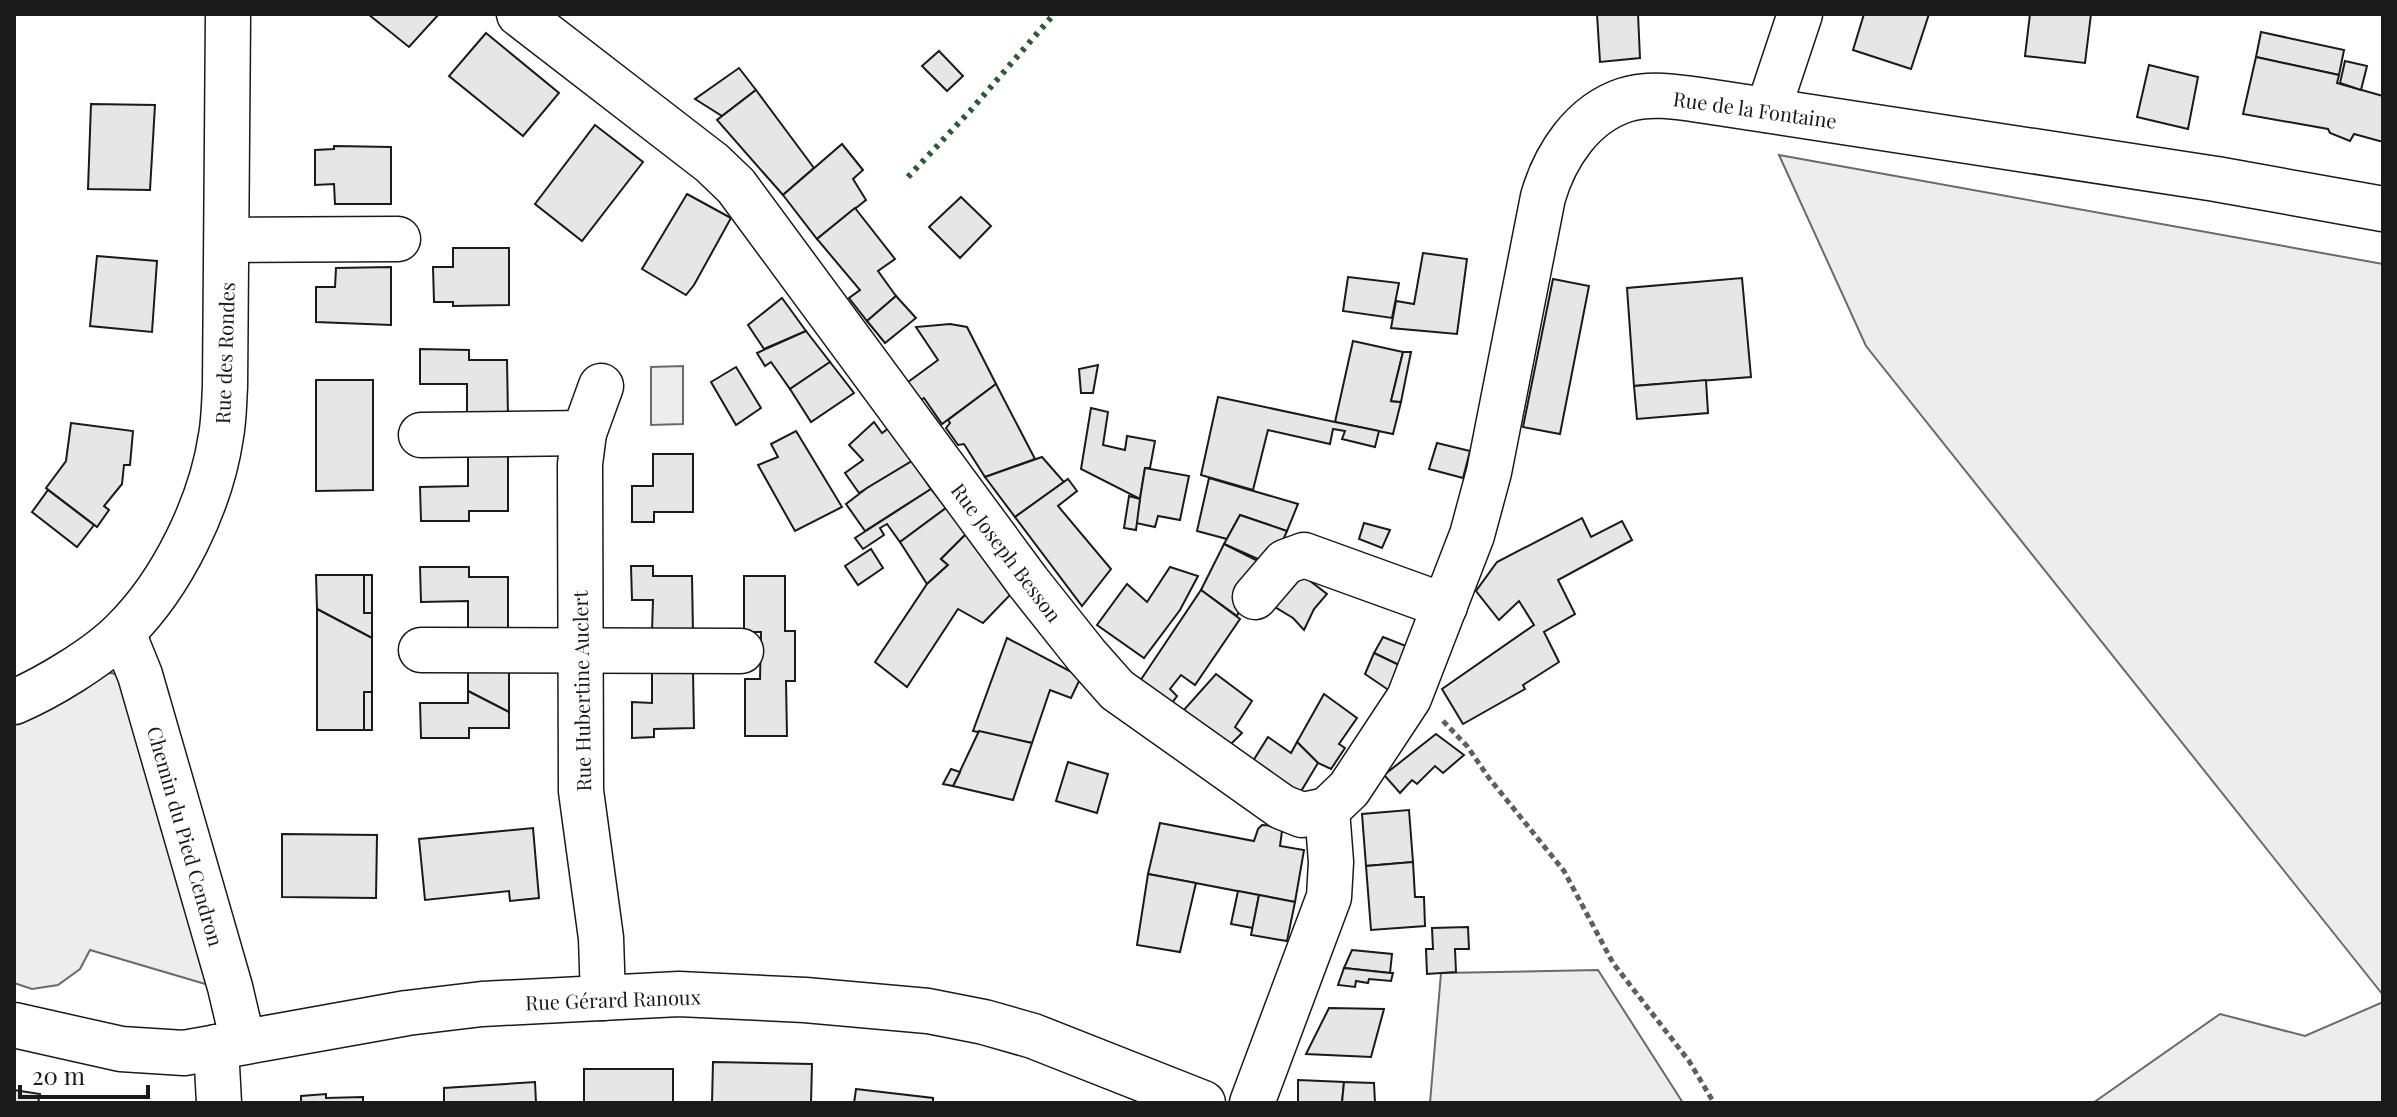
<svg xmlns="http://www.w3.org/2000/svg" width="2397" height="1117" font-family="'Playfair Display',serif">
<rect width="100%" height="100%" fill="#fff"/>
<g fill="#ededed" stroke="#6a6a6a" stroke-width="2">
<polygon points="1779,155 2383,264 2383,995 1866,346"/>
<polygon points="683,366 683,424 651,425 651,367"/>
<polygon points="112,673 126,679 212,986 90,950 80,969 58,985 32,989 14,983 14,720 99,674"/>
<polygon points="1598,970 1683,1103 1430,1103 1441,973"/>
<polygon points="2383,1002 2383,1103 2093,1103 2220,1014 2305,1036"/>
</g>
<g fill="#e6e6e6" stroke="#1a1a1a" stroke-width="2">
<polygon points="368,14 439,14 409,47"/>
<polygon points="1597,14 1638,14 1640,58 1600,62"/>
<polygon points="1864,14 1929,14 1911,69 1853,50"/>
<polygon points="2030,14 2091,14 2085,63 2025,56"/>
<polygon points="2261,32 2344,50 2339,75 2256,57"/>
<polygon points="486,33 559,93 523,136 449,76"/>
<polygon points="939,51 963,76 947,91 922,66"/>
<polygon points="2256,57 2339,75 2337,83 2383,96 2383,142 2354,134 2350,141 2330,133 2328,129 2243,114"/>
<polygon points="2345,61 2367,66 2361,90 2340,83"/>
<polygon points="2149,65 2198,77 2188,129 2137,117"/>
<polygon points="739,68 756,90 722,116 695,99"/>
<polygon points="756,90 814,168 783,195 717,120"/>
<polygon points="91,104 155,105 150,190 88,189"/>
<polygon points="595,125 643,162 582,241 535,204"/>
<polygon points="842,144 863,170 853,179 866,200 817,239 783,195"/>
<polygon points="334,146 391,147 391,204 335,204 334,184 315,185 315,150 334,149"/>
<polygon points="687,194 731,218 694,285 686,295 642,269"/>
<polygon points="961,197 991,226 960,258 929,227"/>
<polygon points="855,208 895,259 878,271 896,296 867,321 849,298 860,290 817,239"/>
<polygon points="453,248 509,248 509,305 453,306 453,302 434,302 433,267 453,267"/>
<polygon points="1423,253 1467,259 1457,334 1391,328 1396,301 1414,304"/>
<polygon points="97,256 157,261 152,332 90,326"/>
<polygon points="391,267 391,325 316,322 316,287 335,287 336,268"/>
<polygon points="1348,277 1399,283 1392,318 1343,311"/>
<polygon points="1742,278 1751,377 1634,386 1627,288"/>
<polygon points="1553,279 1589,286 1560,434 1523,427"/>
<polygon points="896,296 916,318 885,343 867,321"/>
<polygon points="782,298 806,331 764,349 748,325"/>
<polygon points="950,324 967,327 996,384 942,424 924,398 916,403 904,385 938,360 916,327"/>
<polygon points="806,331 830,362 790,389 771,362 765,366 757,353"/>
<polygon points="1353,341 1403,352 1391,401 1401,402 1393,434 1335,422"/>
<polygon points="420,349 469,350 469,360 507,360 508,416 467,416 467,384 420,384"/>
<polygon points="1403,352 1411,352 1401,402 1391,401"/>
<polygon points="830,362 854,393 811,422 790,389"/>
<polygon points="1098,365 1093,393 1081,393 1079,369"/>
<polygon points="736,367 761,408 736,425 711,382"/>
<polygon points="316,380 373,380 373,490 316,491"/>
<polygon points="1706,380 1708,413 1637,419 1634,386"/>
<polygon points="996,384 1035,459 985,477 964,444 958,445 946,428 950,423 948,420"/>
<polygon points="1218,397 1335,422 1379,431 1375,447 1342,439 1345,431 1333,429 1330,444 1268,430 1253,490 1201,475"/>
<polygon points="1091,408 1108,412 1103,445 1125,450 1127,436 1155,441 1150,468 1145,468 1140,499 1081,469"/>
<polygon points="874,422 882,433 889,428 912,461 859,493 845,473 863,460 849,445"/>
<polygon points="71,423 133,431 130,465 124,465 122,484 104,506 109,510 97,527 46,488 66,461"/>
<polygon points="796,431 842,507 795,531 758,465 778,457 771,444"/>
<polygon points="1437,443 1470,451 1463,478 1429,469"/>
<polygon points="508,454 508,511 469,511 469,521 421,521 420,487 468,486 468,455"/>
<polygon points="653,454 693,454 693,512 654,512 654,522 632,522 632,486 653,486"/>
<polygon points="1042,457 1064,482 1015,517 985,477"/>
<polygon points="912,461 931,489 865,531 846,504 867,488"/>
<polygon points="1145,468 1189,476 1180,520 1158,516 1155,527 1136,523"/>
<polygon points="1209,478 1298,504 1287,531 1240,515 1227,539 1197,531"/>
<polygon points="1068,479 1077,491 1058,506 1111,569 1082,606 1015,517"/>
<polygon points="931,489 946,508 900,542 887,524 880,528 884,535 863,549 855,538"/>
<polygon points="48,490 94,525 77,547 32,512"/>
<polygon points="1129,496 1140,499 1136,530 1124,528"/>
<polygon points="946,508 966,534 941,559 948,565 927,584 900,542"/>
<polygon points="1240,515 1287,531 1272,565 1224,544"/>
<polygon points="1582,518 1591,537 1622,521 1632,540 1558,580 1575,614 1544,632 1559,662 1523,685 1525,689 1463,724 1442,689 1534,625 1519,601 1499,620 1476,591 1497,562"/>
<polygon points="1364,523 1390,530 1382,548 1359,539"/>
<polygon points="966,534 1011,594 983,623 958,609 907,687 875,662 927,584 948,565 941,559"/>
<polygon points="1224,544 1262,563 1237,616 1201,590"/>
<polygon points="871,549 883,568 858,585 845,566"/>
<polygon points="631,566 653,566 653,576 692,576 693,633 652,632 653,600 632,600"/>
<polygon points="420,567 469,567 469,577 508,577 508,633 468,633 468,601 421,602"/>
<polygon points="1170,567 1198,576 1180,610 1144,658 1097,625 1127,584 1147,602"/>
<polygon points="1297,571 1327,594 1314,609 1304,630 1293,618 1270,604"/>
<polygon points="316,575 364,575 364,613 372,613 372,638 317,609"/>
<rect x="364" y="575" width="8" height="38"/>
<polygon points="744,576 785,576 785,631 795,631 795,681 786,681 787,736 745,736 745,679 760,679 761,632 744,632"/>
<polygon points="1201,590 1240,619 1195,685 1181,675 1170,689 1177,696 1169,707 1140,681"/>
<polygon points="317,609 372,638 372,692 364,692 364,730 317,730"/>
<polygon points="1383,637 1406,646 1399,665 1374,653"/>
<polygon points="1007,638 1081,677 1071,698 1050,690 1032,743 973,731"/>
<polygon points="1374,653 1399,665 1390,691 1365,674"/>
<polygon points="468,671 509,671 509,712 468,691"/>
<polygon points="652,671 693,671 694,728 654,729 654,737 632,738 632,702 652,703"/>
<polygon points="1216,674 1252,701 1235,727 1242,733 1230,745 1182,712"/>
<polygon points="468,691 509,712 509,728 469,728 469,738 421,738 420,703 468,703"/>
<rect x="364" y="692" width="8" height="38"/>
<polygon points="1324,694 1357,718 1339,744 1345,748 1331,769 1318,763 1297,742"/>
<polygon points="979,731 1032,743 1013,800 953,786"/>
<polygon points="1436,734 1464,755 1443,773 1435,766 1417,784 1412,780 1400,793 1384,775"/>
<polygon points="1268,737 1291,753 1297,742 1318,763 1300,793 1253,761"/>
<polygon points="1068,762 1108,774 1097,813 1056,801"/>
<polygon points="951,769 960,772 953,786 943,784"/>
<polygon points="1409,810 1413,862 1366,866 1362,814"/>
<polygon points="1160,823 1254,841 1258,829 1262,825 1276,826 1282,831 1280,846 1304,850 1295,902 1148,874"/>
<polygon points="533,828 539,898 510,901 509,891 425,900 419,839"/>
<polygon points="282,834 377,835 376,898 282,897"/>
<polygon points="1413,862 1415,897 1424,897 1425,926 1371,930 1366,866"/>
<polygon points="1148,874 1196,883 1180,952 1137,945"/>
<polygon points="1238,891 1259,895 1253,928 1231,924"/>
<polygon points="1259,895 1295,902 1287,941 1251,935"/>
<polygon points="1468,927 1469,949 1455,949 1456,972 1427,974 1426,949 1433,949 1432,928"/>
<polygon points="1352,950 1392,954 1390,973 1344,968"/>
<polygon points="1344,968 1390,973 1393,973 1391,981 1369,979 1368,983 1356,981 1355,987 1338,985"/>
<polygon points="1329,1008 1384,1009 1371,1057 1306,1054"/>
<polygon points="713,1062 812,1064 811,1103 712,1103"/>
<rect x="584" y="1069" width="89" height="34"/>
<polygon points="1298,1080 1344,1082 1342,1103 1298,1103"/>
<polygon points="535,1082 536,1103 444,1103 444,1088"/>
<polygon points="1344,1082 1374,1083 1375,1103 1342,1103"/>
<polygon points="856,1089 933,1098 933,1103 854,1103"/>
<polygon points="14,1090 40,1094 38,1103 14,1103"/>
<polygon points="326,1094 326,1098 363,1097 363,1103 301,1103 301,1096"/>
</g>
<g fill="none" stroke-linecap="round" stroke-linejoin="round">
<defs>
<g id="minor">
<polyline points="519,14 712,163 736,186 1028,582 1086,655 1117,690 1282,807 1302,815 1327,810 1331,862 1329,897 1252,1103"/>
<polyline points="1768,110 1800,14"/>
<polyline points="227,240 398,239"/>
<polyline points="601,386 584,433 580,464 581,791 601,938 603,998"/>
<polyline points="421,435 584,433"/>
<polyline points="1255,597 1285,562 1304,555 1445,606"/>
<polyline points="123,633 140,675 230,987 243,1042"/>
<polyline points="421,650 741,651"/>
<path d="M14,702C47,688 97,658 123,632C172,584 211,504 221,436C224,420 224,403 225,387L228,14"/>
<path d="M1327,810L1349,789L1409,698L1472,535L1489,472L1543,197C1555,156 1582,114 1625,100C1651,92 1679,97 1706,101L2216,179L2383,209"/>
<polyline points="14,1025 121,1049 184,1053 407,1013 482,1004 679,994 805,1000 928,1011 984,1022 1033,1036 1203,1103"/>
<polyline points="216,1047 219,1103"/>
</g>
</defs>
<use href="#minor" stroke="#1a1a1a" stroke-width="47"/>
<polyline stroke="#5f5f5f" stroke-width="5" stroke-dasharray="6 4" stroke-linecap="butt" points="1443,721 1467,746 1489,778 1564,871 1613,963 1689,1061 1714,1103"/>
<use href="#minor" stroke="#fff" stroke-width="44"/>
<polyline stroke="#2b5a34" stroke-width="6" stroke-dasharray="4 6" stroke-linecap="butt" points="908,177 970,111 1054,14"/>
</g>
<g text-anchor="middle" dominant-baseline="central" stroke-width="6" stroke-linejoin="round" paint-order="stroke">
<g font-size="20" fill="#1a1a1a" stroke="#fff">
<text transform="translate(1755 109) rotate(8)">Rue de la Fontaine</text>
<text transform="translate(224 353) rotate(-88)">Rue des Rondes</text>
<text transform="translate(1007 552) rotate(53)">Rue Joseph Besson</text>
<text transform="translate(581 691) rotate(-91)">Rue Hubertine Auclert</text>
<text transform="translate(186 836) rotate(74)">Chemin du Pied Cendron</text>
<text transform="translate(613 999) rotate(-2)">Rue Gérard Ranoux</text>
</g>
</g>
<rect width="2397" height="1117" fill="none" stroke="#1a1a1a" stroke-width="32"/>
<path d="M20 1085v12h128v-12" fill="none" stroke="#1a1a1a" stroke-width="4"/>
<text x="32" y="1085" font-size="24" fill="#1a1a1a" stroke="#ffffff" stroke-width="6" paint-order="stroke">20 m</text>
</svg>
